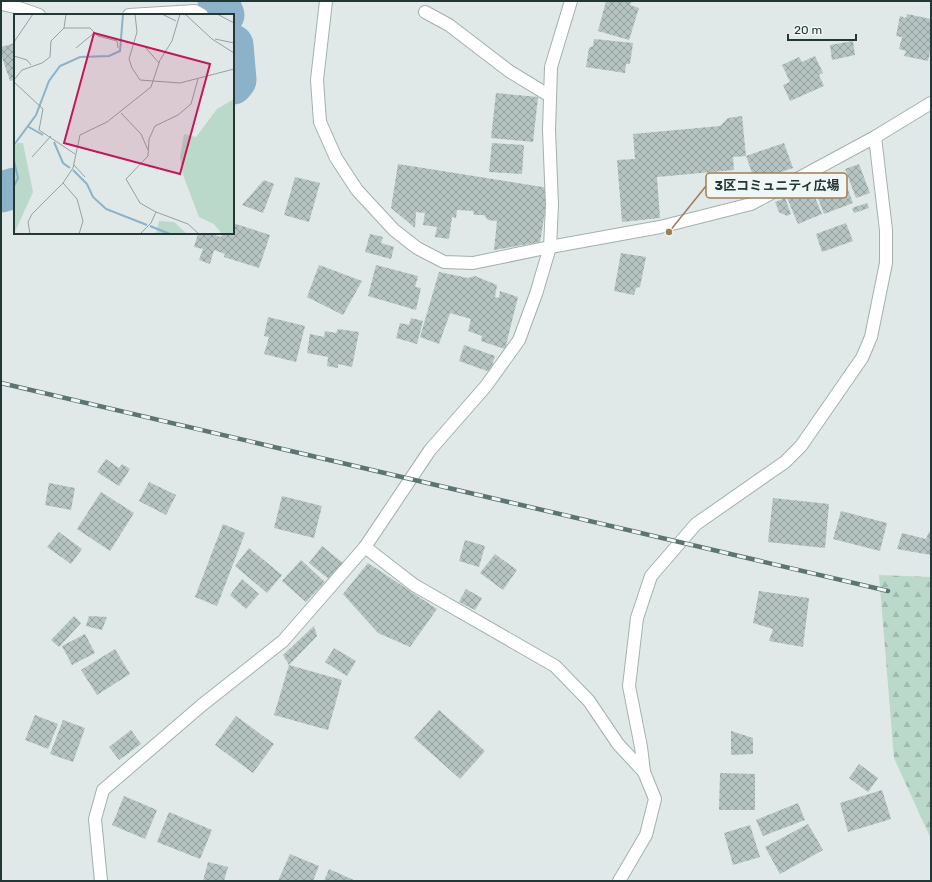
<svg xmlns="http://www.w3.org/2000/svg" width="932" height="882" font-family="Rubik,'Noto Sans JP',sans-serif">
<defs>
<pattern id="forest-firs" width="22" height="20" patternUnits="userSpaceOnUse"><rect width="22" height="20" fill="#bad9ca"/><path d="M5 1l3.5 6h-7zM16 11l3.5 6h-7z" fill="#a0bbae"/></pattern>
<pattern id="building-cross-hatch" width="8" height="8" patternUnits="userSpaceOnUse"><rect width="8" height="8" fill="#b5c4c1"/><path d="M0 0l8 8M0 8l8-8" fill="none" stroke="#93a09e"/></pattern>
</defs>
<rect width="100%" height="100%" fill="#e0e9e7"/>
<polygon fill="url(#forest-firs)" points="879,575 931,577 931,839 894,758"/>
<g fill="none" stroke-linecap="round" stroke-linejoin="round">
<g stroke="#8cb2ca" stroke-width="41">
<polyline points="218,1 224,15"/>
<polyline points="233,45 236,80 233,84"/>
<polyline points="1,192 15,188"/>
</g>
</g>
<g fill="url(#building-cross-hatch)">
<polygon points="606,1 632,1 630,5 639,8 629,40 598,31"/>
<polygon points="907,14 931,19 931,47 928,61 904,56 906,51 899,49 902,37 896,36 900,16 906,18"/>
<polygon points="594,39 633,43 630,64 626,64 625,73 586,67 589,48 593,46"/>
<polygon points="853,41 855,55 832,60 830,45"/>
<polygon points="15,43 15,80 10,81 1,54 1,47"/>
<polygon points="815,56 823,73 819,75 824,86 790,101 783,85 790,82 782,65 799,57 802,62"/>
<polygon points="496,93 538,97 533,142 491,138"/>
<polygon points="742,116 746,156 733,157 734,170 657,177 660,218 622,222 617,160 635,159 633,134 720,126 728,118"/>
<polygon points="492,143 524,145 522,174 489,172"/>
<polygon points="784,143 793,168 755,181 746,156"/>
<polygon points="398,164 549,188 540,242 494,250 497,221 488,220 484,215 474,215 473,211 457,210 456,218 452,217 449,239 435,237 437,227 423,225 425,213 416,212 415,228 391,208"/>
<polygon points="859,164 870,193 856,198 845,169"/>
<polygon points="842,174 853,203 824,214 813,185"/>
<polygon points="295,177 320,183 309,222 284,215"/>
<polygon points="264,180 274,184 263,213 242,205"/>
<polygon points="811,188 822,214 798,224 787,198"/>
<polygon points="785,198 791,214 787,216 779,212 775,202"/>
<polygon points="867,203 869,208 854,213 852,208"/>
<polygon points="233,223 270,235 259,268 224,257 225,254 214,250 210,264 199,260 203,249 194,247 198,233 216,233 215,235 221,237 223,233 233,233"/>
<polygon points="846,223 853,241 822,252 816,234"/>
<polygon points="370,234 383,237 381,243 394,247 391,259 365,252"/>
<polygon points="621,253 646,257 640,287 636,288 634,295 614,291"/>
<polygon points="319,265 362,281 343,315 307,297"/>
<polygon points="376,265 418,276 415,287 421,288 416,310 368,296"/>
<polygon points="439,272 468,278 475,276 497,285 495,297 499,298 500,291 518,297 505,349 481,341 482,336 468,331 471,319 450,313 439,344 420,337"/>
<polygon points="268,317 305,326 296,362 264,354 269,337 264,336"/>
<polygon points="411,318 423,321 417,344 396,338 400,323 409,325"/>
<polygon points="338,329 359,332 352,367 338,364 338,368 327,366 328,357 307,353 310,334 324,337 325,331 336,333"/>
<polygon points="464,345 495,356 490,372 459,361"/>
<polygon points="106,459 119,468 122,464 130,469 119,486 97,472"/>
<polygon points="149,482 176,495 166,515 139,501"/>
<polygon points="49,483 75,488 71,510 45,505"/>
<polygon points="101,492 134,513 110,551 77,529"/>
<polygon points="282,496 322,506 314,538 274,528"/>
<polygon points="773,498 829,504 825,548 768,542"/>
<polygon points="841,511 887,523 880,551 833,539"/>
<polygon points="223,524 245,533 217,606 195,597"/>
<polygon points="59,532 82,549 71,564 47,547"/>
<polygon points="929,532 931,532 931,555 897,549 902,533 926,539"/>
<polygon points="465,540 485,546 479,567 459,561"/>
<polygon points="322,546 343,563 330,580 309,563"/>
<polygon points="249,548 282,575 267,593 235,566"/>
<polygon points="495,554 517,570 503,590 480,573"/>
<polygon points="301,560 325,582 306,602 282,581"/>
<polygon points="368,563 437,609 410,647 378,633 343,594"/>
<polygon points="242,579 259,594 246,609 230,595"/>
<polygon points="466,589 482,598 475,610 459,602"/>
<polygon points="759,591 809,598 803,647 769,641 773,629 753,623"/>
<polygon points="74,616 81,623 59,647 51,640"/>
<polygon points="89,616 107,617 102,630 86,626"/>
<polygon points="314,626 317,636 289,665 342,680 328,730 274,715 289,665 283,655"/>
<polygon points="85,634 95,653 72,665 62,646"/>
<polygon points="334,648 356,661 347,676 325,662"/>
<polygon points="115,649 130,674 97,695 81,670"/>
<polygon points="439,710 485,751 460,779 414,738"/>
<polygon points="35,715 58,724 48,749 25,740"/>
<polygon points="236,716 274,744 253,773 215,745"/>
<polygon points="63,720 85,728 73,762 50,754"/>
<polygon points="131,730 141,744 119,760 109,747"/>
<polygon points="731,731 753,738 753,754 731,755"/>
<polygon points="859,764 878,778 868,792 849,778"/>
<polygon points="720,773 755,774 755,810 719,810"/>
<polygon points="882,790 891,819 848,832 840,803"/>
<polygon points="124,796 157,810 145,839 112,825"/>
<polygon points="798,803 805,820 763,836 756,820"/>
<polygon points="169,812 212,830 200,859 157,842"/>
<polygon points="808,824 823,850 780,874 765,847"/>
<polygon points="750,825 760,857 733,865 724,833"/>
<polygon points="290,854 319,866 313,881 278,881"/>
<polygon points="208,862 228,867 224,881 203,881"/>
<polygon points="329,869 356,881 324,881"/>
</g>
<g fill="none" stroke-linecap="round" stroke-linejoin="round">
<defs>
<g id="street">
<polyline points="2,1 2,4 19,8 39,15"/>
<polyline points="326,1 317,80 320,122 336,158 357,190 394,230 417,248 444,262 473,263 550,247 660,227 751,204 875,137 931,103"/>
<polyline points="425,12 449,25 509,71 550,96"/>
<polyline points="129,15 195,11 202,15"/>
<polyline points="365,547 414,585 555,666 589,701 618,744 644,772"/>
<polyline points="101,881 95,819 103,790 202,705 283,641 365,547 430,450 486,386 519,340 536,294 550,247 552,205 549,130 551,67 571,1"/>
<polyline points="619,881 646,835 655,799 644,772 641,747 629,686 637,618 651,576 696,524 785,462 801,446 862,358 871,337 886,263 886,230 875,137"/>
</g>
</defs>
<use href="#street" stroke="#a3b0af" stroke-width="14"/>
<use href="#street" stroke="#fff" stroke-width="12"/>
<defs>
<polyline id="rail" points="1,383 888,591"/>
</defs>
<use href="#rail" stroke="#5c7473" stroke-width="4.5"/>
<use href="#rail" stroke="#f0f6f4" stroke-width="3" stroke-dasharray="9" stroke-linecap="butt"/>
</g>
<g transform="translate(14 14)">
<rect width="220" height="220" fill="#e0e9e7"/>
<path d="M220,85V220H208L200,210L185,203L169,161L166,143L170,120L182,123L203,95ZM4,129H9L19,178L0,220V133ZM145,207L160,208L173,220H142Z" fill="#bad9ca"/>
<path fill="none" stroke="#8cb2ca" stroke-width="2" d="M13,112L29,121M40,128L49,149L56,154M0,131L22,101L35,67L46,52L66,43L95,42L106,37L109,0M0,147L4,164L0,172M59,156L73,170L79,183L92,195L133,211M136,212L156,220"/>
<path fill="none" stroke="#94a2a1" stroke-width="1" d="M121,0L123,18L115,45L118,54L126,66L166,69L220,55M148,0L162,7M171,0L198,25L220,39M203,0L220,9M50,14H76L84,22L103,27L104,34M201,25L220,29M0,28L19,0M62,34L80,19M132,34L145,49M0,42L13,46L17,51M184,65L177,90L164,101L141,112L135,125L134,142L112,165L126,189L142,198L174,210L185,220M0,66L8,56L28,49L36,43L37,27L50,14L52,0M0,68L29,95L25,116L61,140M107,99L127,120L134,136M18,143L37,122M60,151L71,163M49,169L63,185L69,207L65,220M16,220L14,208L18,200L49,169L59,154L66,121L93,108L137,73L146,46L158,27L166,0M126,220L137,209L142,198"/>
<path fill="#c2185b" fill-opacity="0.15" stroke="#c2185b" stroke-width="2" d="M80,19L196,50L166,160L50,129Z"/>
<rect width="220" height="220" fill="none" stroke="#223837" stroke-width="2"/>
</g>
<path fill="none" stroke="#a17c53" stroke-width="1.5" d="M669 232L706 186"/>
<circle fill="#a17c53" stroke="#f0f6f4" stroke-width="1.5" cx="669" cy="232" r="4"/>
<rect fill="#f0f6f4" stroke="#a17c53" stroke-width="1.5" x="706" y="173" width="141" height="25" rx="4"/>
<g font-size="13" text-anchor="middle" font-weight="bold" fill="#223837">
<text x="777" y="190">3区コミュニティ広場</text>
</g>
<rect width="932" height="882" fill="none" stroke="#223837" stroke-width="4"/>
<path d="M788 34v6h68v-6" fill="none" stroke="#223837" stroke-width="2"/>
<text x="794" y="34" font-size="12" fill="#223837" stroke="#f0f6f4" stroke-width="3" paint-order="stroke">20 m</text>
</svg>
